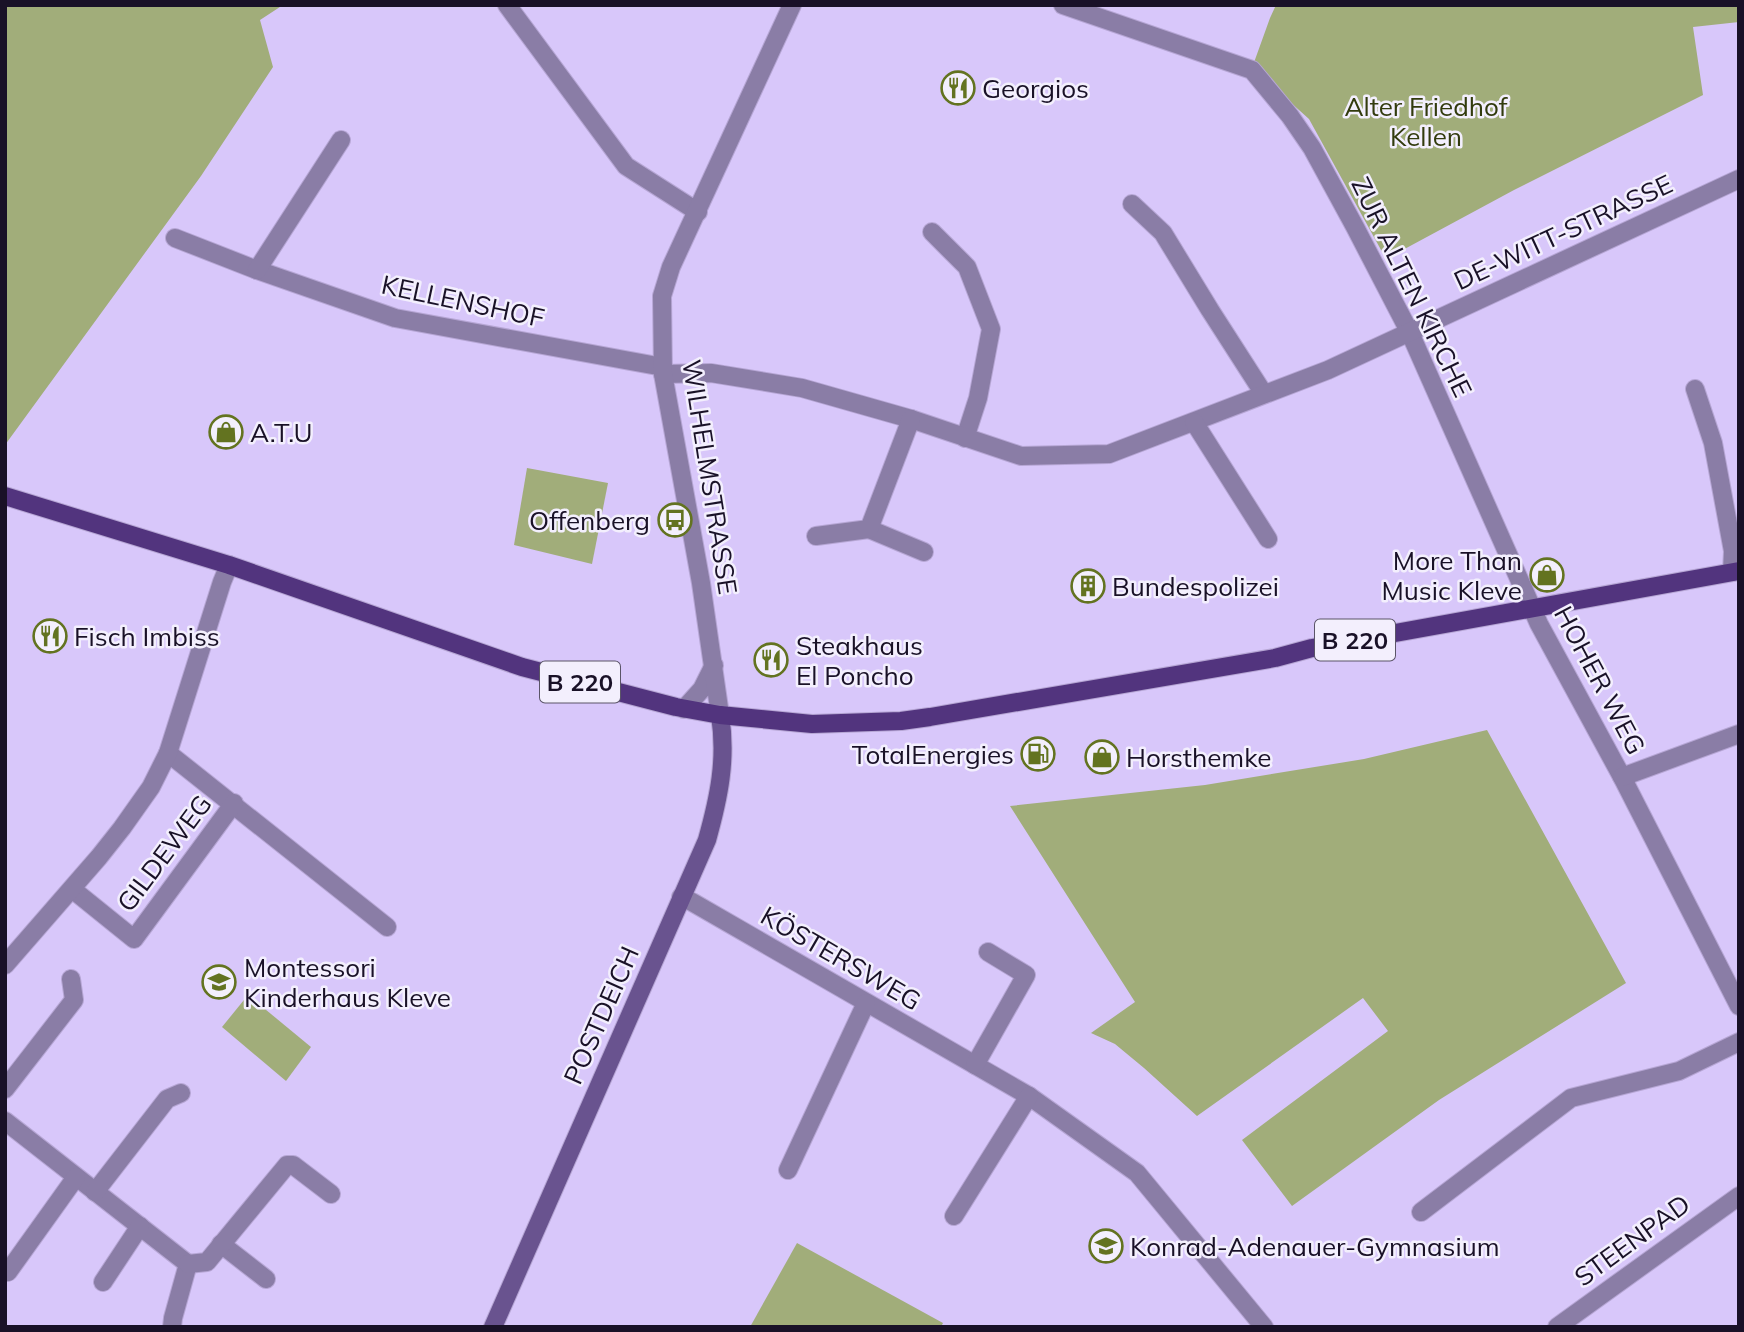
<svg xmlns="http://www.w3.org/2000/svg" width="1744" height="1332" font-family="Mulish,sans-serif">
<rect width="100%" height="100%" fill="#d8c7fa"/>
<g fill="#a1ad7a">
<polygon points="5,5 283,5 260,20 273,67 201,176 5,445"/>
<polygon points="1276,5 1739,5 1739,22 1693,27 1703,95 1514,190 1386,259 1309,119 1252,68 1270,18"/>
<polygon points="527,468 608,483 592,564 514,545"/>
<polygon points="1487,730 1626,983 1439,1100 1292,1206 1242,1140 1388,1031 1363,998 1197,1116 1144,1068 1115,1044 1091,1033 1135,1002 1010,806 1205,785 1364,759"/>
<polygon points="248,995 311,1047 286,1081 222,1027"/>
<polygon points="797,1243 943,1323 941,1327 750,1327"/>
</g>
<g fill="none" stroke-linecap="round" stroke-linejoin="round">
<defs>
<g id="minor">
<polyline points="507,5 626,166 698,212"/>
<polyline points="1063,5 1252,70 1290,116 1312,148 1355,227 1410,333 1539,624 1622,777 1739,1006"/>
<polyline points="1132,204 1163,233 1210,310 1264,394"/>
<polyline points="932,232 967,267 991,329 978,398 965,438"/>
<polyline points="175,238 257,270 395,318 663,367"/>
<polyline points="257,270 341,140"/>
<polyline points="663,374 711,373 802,388 911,419 1021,456 1109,454 1328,370 1739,179"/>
<polyline points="1695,389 1713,443 1733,551 1732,572"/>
<polyline points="1194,422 1268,539"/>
<polyline points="869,529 924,552"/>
<polyline points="816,536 869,529 911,419"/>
<polyline points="168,753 387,927"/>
<polyline points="1622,777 1739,734"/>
<polyline points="72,889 134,939 234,803"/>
<polyline points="681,897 692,902 1029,1096 1137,1173 1264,1327"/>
<polyline points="5,965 99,857 122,828 151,787 168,753 222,582 229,565"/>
<polyline points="975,1065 1026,975 988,952"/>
<polyline points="5,1089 74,1000 71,979"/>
<polyline points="5,1121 188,1264 173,1318 172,1327"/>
<polyline points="788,1170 866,1003"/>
<polyline points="95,1192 167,1099 181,1093"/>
<polyline points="1421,1212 1571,1098 1679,1071 1739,1042"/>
<polyline points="954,1216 1029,1096"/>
<polyline points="221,1244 266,1279"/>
<polyline points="188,1264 207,1262 287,1165 293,1165 331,1194"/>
<polyline points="8,1272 76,1177"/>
<polyline points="103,1282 140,1226"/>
<polyline points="1557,1327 1739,1196"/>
</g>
<g id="tertiary">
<polyline points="684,709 702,689 714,665"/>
<polyline points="720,715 701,583 663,374 662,296 671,267 792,5"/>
</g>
<path id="secondary" d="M493,1327L707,840C719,797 727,759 720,715"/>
<polyline id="primary" points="5,496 229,565 522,667 676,707 720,715 812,724 901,721 930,717 1275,658 1312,648 1739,571"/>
</defs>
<use href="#minor" stroke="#b6a6d4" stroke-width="20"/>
<use href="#tertiary" stroke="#b6a6d4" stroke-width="20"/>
<use href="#secondary" stroke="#b6a6d4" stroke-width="20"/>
<use href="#primary" stroke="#b6a6d4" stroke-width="20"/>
<use href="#minor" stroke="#8a7da6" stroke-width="18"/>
<use href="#tertiary" stroke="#8a7da6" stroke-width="18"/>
<use href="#secondary" stroke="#69538f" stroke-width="18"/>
<use href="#primary" stroke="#52347e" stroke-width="18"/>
</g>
<defs>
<symbol id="restaurant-ring" viewBox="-11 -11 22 22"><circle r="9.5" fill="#f3effd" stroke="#637320" stroke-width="1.5"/><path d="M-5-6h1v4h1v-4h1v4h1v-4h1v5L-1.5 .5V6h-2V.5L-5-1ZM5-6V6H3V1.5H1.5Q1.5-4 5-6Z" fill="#637320"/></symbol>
<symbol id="shop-ring" viewBox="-11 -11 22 22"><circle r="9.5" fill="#f3effd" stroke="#637320" stroke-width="1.5"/><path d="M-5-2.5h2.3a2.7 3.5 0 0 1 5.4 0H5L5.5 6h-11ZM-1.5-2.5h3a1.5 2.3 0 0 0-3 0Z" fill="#637320"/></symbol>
<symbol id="bus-ring" viewBox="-11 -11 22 22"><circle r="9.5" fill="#f3effd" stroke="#637320" stroke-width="1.5"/><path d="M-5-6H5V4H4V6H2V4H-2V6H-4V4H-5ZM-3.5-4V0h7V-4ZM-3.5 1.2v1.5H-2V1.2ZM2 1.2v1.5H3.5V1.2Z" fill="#637320"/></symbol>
<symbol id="building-ring" viewBox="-11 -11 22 22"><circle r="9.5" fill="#f3effd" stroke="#637320" stroke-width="1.5"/><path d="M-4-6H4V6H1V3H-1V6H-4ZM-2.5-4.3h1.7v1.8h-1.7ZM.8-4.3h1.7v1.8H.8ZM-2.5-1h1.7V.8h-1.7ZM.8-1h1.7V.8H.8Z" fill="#637320"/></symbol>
<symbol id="fuel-ring" viewBox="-11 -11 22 22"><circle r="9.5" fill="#f3effd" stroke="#637320" stroke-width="1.5"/><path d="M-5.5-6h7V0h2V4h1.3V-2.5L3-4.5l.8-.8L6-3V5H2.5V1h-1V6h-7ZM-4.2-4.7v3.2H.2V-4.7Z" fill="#637320"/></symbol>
<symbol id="school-ring" viewBox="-11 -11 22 22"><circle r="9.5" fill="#f3effd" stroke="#637320" stroke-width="1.5"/><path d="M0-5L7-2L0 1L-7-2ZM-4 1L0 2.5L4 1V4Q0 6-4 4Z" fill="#637320"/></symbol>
</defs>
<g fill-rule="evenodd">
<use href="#restaurant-ring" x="939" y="69" width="38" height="38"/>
<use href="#shop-ring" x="207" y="413" width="38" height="38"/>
<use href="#bus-ring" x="656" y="501" width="38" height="38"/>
<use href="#shop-ring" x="1528" y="556" width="38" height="38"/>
<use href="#building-ring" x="1069" y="567" width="38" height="38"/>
<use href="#restaurant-ring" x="31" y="617" width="38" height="38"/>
<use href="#restaurant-ring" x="752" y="641" width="38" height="38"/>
<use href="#fuel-ring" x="1019" y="735" width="38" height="38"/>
<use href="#shop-ring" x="1083" y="738" width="38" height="38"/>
<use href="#school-ring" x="200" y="963" width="38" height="38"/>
<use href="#school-ring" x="1087" y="1227" width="38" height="38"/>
</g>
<g text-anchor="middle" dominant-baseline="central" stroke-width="5" stroke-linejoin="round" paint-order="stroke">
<g fill="#f3effd" stroke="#5a5467" stroke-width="2">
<rect x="1315" y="619.5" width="80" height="41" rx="5"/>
<rect x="540" y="661.5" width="80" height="41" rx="5"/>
</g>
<g font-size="24" font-weight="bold" fill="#191127">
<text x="1355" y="640">B 220</text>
<text x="580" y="682">B 220</text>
</g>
<g font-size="26" fill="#191127" stroke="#f3effd" text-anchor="start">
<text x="982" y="88">Georgios</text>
<text x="250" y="432">A.T.U</text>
<text x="650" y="520" text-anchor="end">Offenberg</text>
<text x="1522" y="560" text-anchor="end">More Than<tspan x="1522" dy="30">Music Kleve</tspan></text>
<text x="1112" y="586">Bundespolizei</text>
<text x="74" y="636">Fisch Imbiss</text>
<text x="796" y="645">Steakhaus<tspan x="796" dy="30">El Poncho</tspan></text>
<text x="1014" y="754" text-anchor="end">TotalEnergies</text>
<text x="1126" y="757">Horsthemke</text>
<text x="244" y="967">Montessori<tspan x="244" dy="30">Kinderhaus Kleve</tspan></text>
<text x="1130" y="1246">Konrad-Adenauer-Gymnasium</text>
</g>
<g font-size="26" fill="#323b0d" stroke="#f3effd">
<text x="1426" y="106">Alter Friedhof<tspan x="1426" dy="30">Kellen</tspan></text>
</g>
<g font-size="26" fill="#191127" stroke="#f3effd">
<text transform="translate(1563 232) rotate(-25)">DE-WITT-STRASSE</text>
<text transform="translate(1412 287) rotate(64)">ZUR ALTEN KIRCHE</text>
<text transform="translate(463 301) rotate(12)">KELLENSHOF</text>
<text transform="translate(710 477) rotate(81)">WILHELMSTRASSE</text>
<text transform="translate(1600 680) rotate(62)">HOHER WEG</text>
<text transform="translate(164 853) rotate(-53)">GILDEWEG</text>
<text transform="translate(841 958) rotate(30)">KÖSTERSWEG</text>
<text transform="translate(601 1015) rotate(-66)">POSTDEICH</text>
<text transform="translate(1632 1240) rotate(-36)">STEENPAD</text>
</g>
</g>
<rect width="1744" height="1332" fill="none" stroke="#191127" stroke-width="14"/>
</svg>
